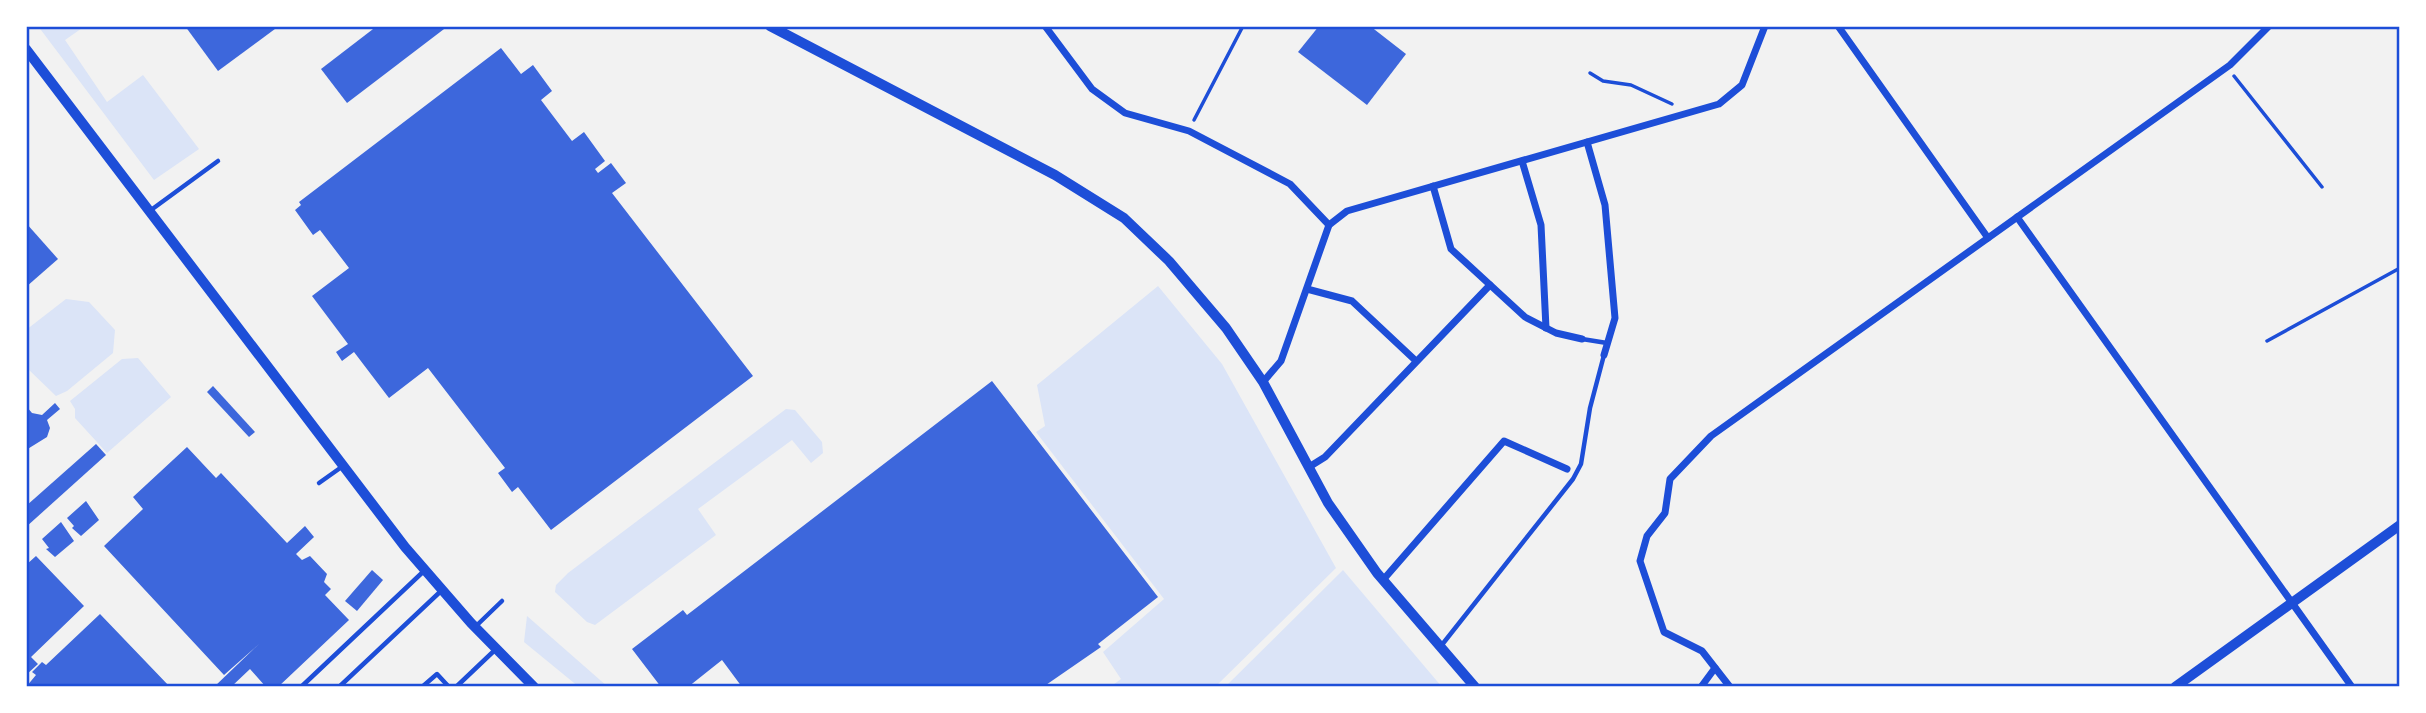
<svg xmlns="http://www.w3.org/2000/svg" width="2426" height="713" font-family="Figtree,sans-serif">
<rect width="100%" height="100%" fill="#f2f2f2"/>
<g fill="#dbe4f7">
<polygon points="38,26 85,26 65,40 107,102 143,75 199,149 154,180"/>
<polygon points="1158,286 1222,364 1336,568 1215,687 1110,687 1121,679 1103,652 1164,599 1036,432 1045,426 1037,385"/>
<polygon points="66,299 89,302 115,330 113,353 67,391 56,396 26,367 26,330"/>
<polygon points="138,358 171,397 107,453 75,418 75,409 70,401 122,359"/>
<polygon points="786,409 795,410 822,442 823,453 811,463 792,440 698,509 716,535 595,625 587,622 555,592 556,585 568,573"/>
<polygon points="1343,570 1442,687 1225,687"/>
<polygon points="527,616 608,687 579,687 524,642"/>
</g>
<g fill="#3d67dc">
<polygon points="185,26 279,26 218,71"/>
<polygon points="377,26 448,26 347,103 321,69"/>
<polygon points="1319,26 1370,26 1406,54 1367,105 1298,52"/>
<polygon points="501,48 521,74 533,65 552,91 541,100 572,141 584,132 605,161 595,169 598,173 611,163 626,183 612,193 753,376 551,530 518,487 512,492 498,473 505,468 428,368 389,398 354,352 342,361 336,352 348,344 312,296 349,268 320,230 313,235 295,210 301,205 299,202"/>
<polygon points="26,223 58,259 26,287"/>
<polygon points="992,381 1158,597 1098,644 1101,647 1043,687 742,687 722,660 688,687 661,687 632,649 683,610 687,615"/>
<polygon points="213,386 255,432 249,437 207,392"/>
<polygon points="55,403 60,409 47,420 50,428 47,437 26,450 26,406 32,413 42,415"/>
<polygon points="96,444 106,455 26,527 26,506"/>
<polygon points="187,447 216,478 221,473 287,543 305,526 314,537 296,554 302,560 310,556 327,574 324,582 331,589 325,595 349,620 278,687 266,687 250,669 231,687 214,687 259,644 224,675 104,546 143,509 133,497"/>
<polygon points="86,501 99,520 81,536 72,528 74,526 67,518"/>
<polygon points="61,522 74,541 55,557 46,549 49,548 42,539"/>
<polygon points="36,556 84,606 31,657 38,664 26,675 26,565"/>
<polygon points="372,570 383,580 357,611 345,601"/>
<polygon points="100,614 170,687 26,687 36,675 32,672 42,662 46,665"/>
</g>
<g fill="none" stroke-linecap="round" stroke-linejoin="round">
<g stroke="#1d4ed8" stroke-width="3.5">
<polyline points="1590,73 1603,81 1631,85 1672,104"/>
<polyline points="2234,76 2322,187"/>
<polyline points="1194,120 1243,26"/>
<polyline points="2267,341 2400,268"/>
</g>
<g stroke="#1d4ed8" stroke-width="4.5">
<polyline points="151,210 218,161"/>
<polyline points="1582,339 1607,343"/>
<polyline points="319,483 343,466"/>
<polyline points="475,627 502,601"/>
<polyline points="1441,646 1573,479 1581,464 1590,408 1604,355"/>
<polyline points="301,687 425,570"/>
<polyline points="339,687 441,591"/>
<polyline points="422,687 437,674 449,687"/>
<polyline points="456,687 496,649"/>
</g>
<g stroke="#1d4ed8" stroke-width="7">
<polyline points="1045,26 1092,89 1125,113 1189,131 1290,184 1329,225"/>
<polyline points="1838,26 1988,238"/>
<polyline points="1587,142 1605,205 1615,318 1604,355"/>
<polyline points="1522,161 1541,225 1546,328"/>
<polyline points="1433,186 1451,249 1525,317 1556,333 1582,339"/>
<polyline points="2017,217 2352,687"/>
<polyline points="1307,289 1352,301 1416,361"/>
<polyline points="1263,382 1281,361 1329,225 1347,211 1719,104 1742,85 1765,26"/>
<polyline points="1309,467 1325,457 1490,285"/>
<polyline points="1383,580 1504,441 1567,469"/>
<polyline points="1701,687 1715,668"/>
<polyline points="1730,687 1702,651 1664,632 1640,561 1647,536 1665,513 1670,479 1711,436 2230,65 2269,26"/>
</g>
<g stroke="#1d4ed8" stroke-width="10">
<polyline points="770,26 1055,175 1124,218 1169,261 1226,328 1263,382 1328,503 1377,573 1475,687"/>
<polyline points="26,49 405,547 471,623 534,687"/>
<polyline points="2175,687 2400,525"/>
</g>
</g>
<rect width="2426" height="713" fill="none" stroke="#ffffff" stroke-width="56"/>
<rect x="28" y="28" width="2370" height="657" fill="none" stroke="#1d4ed8" stroke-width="2.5"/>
</svg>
